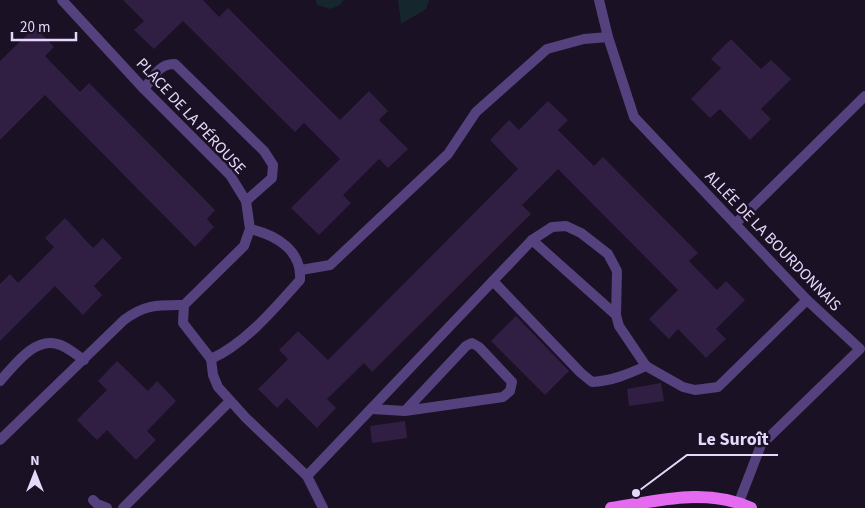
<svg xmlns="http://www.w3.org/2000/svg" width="865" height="508" font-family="'Source Sans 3',sans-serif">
<rect width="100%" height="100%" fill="#1a1124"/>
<g fill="#15272d">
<polygon points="316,0 344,0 340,5 331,9 317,5"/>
<polygon points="398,0 429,0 426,9 401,24"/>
</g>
<g fill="#301f43">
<polygon points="123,0 203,0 219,17 228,8 340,120 369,91 388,111 379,120 408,149 388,168 379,159 343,195 351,203 319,235 291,208 340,159 304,123 295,132 183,21 154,49 134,30 144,21"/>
<polygon points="35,27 54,47 45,56 80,92 89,83 215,210 207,219 214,227 195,247 45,95 0,140 0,61"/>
<polygon points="731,39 761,69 771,60 791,79 761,109 771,119 750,140 720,109 710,118 691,99 721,68 711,59"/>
<polygon points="548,101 568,120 558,130 594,166 603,157 698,253 689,261 717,290 726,281 745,300 716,329 726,339 706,358 678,329 669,339 649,319 678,290 558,169 522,205 531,214 372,372 364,363 327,399 336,408 317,428 287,398 277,408 258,389 288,359 279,350 298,331 328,360 518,169 490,140 509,120 519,130"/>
<polygon points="65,218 93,248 103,238 122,258 94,286 102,295 83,315 55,286 0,341 0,284 10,274 18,283 54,247 45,238"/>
<polygon points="516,316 569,371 545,395 491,341"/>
<polygon points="117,361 148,391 157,381 176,401 147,431 156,440 136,460 107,430 97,440 77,420 107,390 98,381"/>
<polygon points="661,383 664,401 629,406 627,389"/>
<polygon points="405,421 407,438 372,443 370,426"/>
</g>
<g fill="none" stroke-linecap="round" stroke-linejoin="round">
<g stroke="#54417e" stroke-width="10">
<path d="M144,89C153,78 159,63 175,64L264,151L273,165L272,178L246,201"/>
<polyline points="532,240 616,315"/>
<path d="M493,281L581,373L592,382C612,381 628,374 646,366"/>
<path d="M0,381C14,366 34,337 57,344C67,346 76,355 84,360"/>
<polyline points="372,409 405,411 503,397 510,391 512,382 479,347 472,343 466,346 405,411"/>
<path d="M0,440L124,320C145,304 158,305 184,305"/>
<polyline points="93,500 97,504 107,508"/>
<polyline points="123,508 230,401"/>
</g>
<g stroke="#54417e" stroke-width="10">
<polyline points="62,0 144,89 230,175 246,201 250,229 244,246 184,305 183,323 211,359"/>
<polyline points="599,0 608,37 634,117 807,300 860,349 761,445 739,502"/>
<polyline points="735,224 865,96"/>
<polyline points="301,270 330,265 448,154 476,112 547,49 584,39 608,37"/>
<path d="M211,359C246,343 275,308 300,280C302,250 276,235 250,229"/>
<polyline points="211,359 213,375 218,387 246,418 307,476 323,508"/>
<polyline points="307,476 532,240 552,227 566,226 581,233 608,254 617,271 616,315 619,326 646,366 683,387 695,390 718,387 807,300"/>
</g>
<path stroke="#e46af0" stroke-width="12" d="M611,508C658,501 706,487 751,508"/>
</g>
<g text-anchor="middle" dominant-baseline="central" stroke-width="5" stroke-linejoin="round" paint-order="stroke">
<g font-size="16" fill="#e6d8fb" stroke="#1a1124">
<text transform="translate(191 116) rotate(47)">PLACE DE LA PÉROUSE</text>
<text transform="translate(773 241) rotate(46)">ALLÉE DE LA BOURDONNAIS</text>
</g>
</g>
<path fill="none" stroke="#e6d8fb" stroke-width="2" d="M636 493L687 455H778"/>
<circle fill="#e6d8fb" stroke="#1a1124" stroke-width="2" cx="636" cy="493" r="5"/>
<g font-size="18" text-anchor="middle" font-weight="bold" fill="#e6d8fb" stroke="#1a1124" stroke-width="5" stroke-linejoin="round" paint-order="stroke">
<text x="733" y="445">Le Suroît</text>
</g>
<g transform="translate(35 473)" stroke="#1a1124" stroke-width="4" paint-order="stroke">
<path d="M0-4L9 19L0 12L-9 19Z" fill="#e6d8fb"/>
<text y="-8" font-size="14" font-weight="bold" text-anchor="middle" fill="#e6d8fb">N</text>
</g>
<path d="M12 32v8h64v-8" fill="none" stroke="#e6d8fb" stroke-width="2.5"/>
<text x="20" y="32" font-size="15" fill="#e6d8fb" stroke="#1a1124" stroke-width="4" paint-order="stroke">20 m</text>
</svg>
